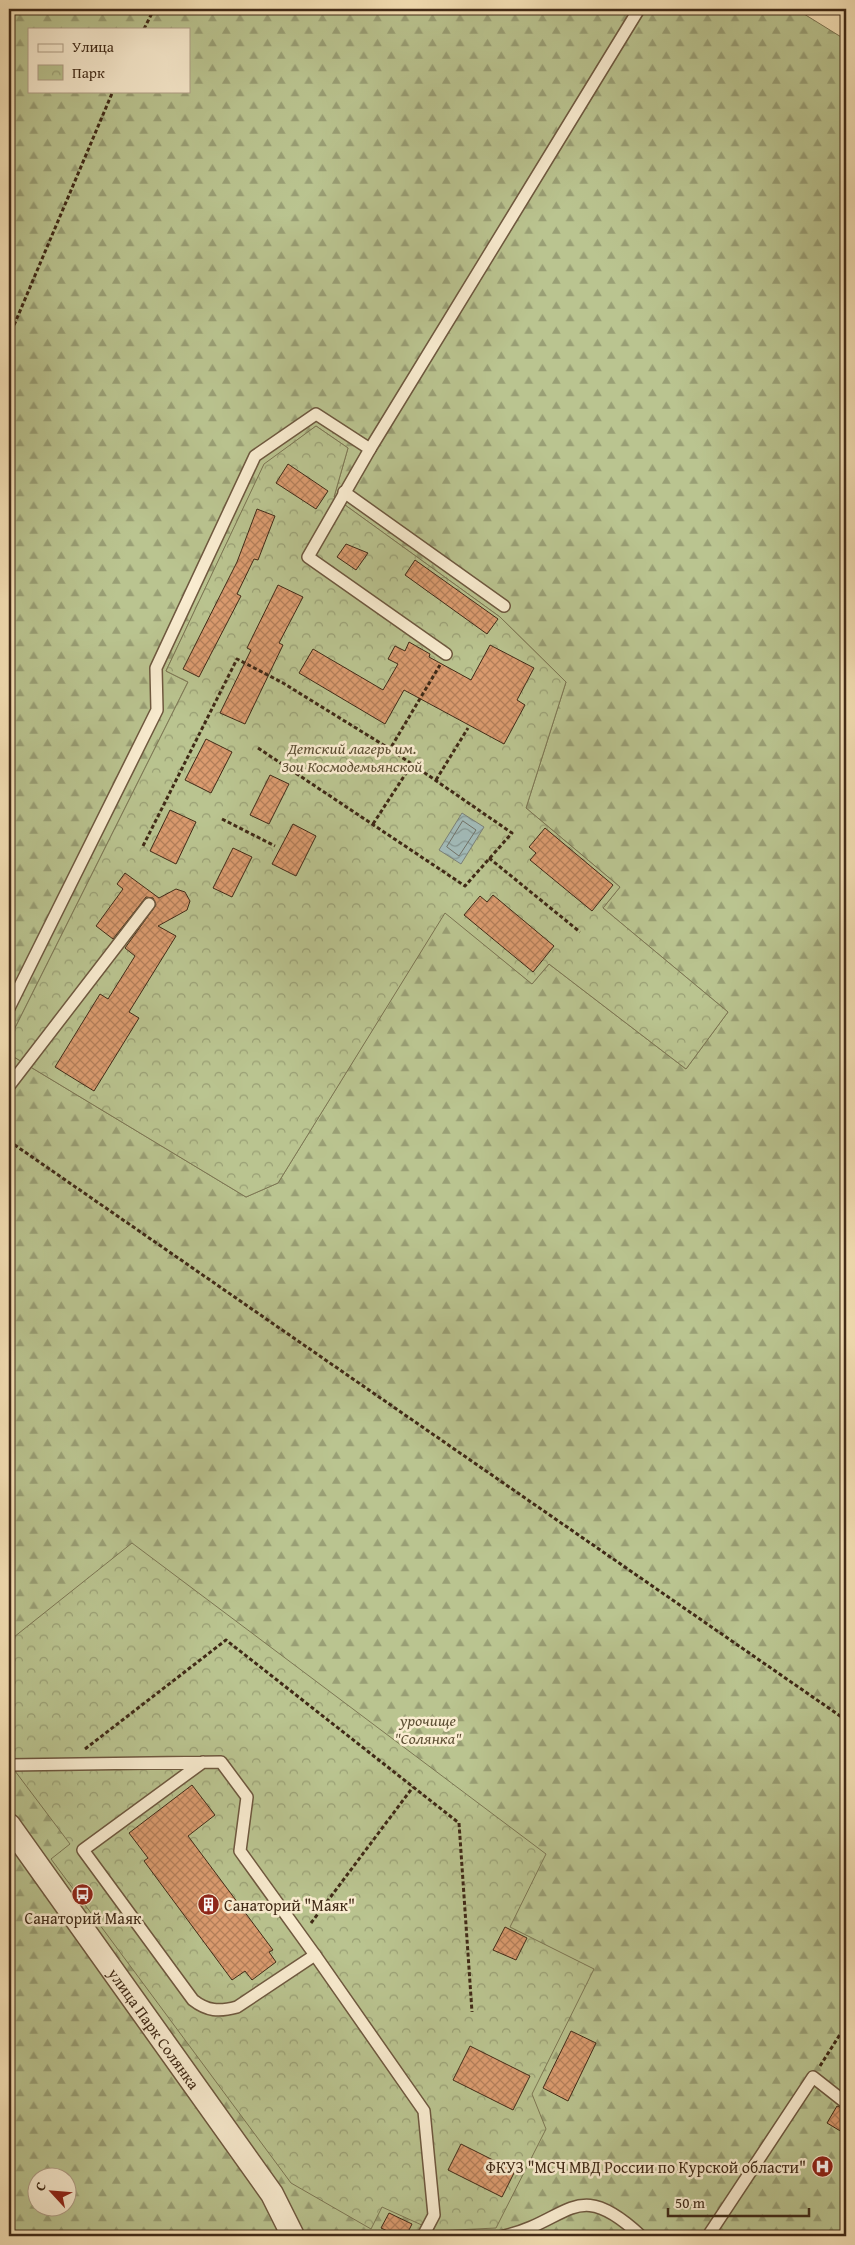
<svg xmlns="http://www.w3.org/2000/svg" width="855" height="2245" font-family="'Gentium Book Plus',serif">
<defs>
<pattern id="forest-firs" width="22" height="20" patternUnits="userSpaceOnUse" patternTransform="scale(1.25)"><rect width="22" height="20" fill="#bac490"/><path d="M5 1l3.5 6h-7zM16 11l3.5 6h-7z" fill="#999f75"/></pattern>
<pattern id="park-crowns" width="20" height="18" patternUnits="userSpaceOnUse" patternTransform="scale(1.25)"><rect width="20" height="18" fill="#bac490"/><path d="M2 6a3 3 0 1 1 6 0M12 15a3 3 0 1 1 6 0" fill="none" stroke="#999f75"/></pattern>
<pattern id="water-waves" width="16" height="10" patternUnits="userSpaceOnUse" patternTransform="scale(1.25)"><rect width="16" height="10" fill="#a2bbb9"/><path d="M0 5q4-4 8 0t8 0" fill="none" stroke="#859895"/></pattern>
<pattern id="building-cross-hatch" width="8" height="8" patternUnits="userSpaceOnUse" patternTransform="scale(1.25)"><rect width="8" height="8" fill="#db9b6f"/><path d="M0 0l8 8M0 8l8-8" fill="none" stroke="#b37f5a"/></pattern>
</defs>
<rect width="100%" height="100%" fill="#f7e3b8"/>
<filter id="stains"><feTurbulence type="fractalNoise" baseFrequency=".004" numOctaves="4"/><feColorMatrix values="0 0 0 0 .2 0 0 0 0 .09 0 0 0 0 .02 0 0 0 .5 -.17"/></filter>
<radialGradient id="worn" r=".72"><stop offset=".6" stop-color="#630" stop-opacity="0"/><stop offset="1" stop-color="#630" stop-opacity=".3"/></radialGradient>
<path fill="url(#forest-firs)" stroke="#7d7754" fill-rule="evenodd" d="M9,9H796L846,40V2236H9V1054L246,1197L278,1183L445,912L532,984L549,964L686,1069L728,1012L603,908L620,887L526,808L566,682L500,617L334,497L348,448L316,426L264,465L166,671L188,682L9,1040ZM29,29H189V91H29ZM38,2178H68V2208H38Z"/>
<g fill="url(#park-crowns)" stroke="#7d7754">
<polygon points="316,426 348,448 334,497 500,617 566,682 526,808 620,887 603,908 728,1012 686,1069 549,964 532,984 445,913 278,1183 246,1197 9,1054 9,1040 188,682 166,671 264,464"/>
<polygon points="132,1543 546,1854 510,1927 594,1969 532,2094 546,2129 496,2228 435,2231 382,2207 371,2229 291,2183 51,1859 70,1844 9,1763 9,1641"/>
</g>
<polygon fill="url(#water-waves)" stroke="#7b8178" points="462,813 484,827 461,864 439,850"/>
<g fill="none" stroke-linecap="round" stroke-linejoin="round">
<polygon stroke="#717268" stroke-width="1" points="463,821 476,830 459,856 447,847"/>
</g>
<g fill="url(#building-cross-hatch)" stroke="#402a17">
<polygon points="288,464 328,491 316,509 276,483"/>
<polygon points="257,509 275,516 258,560 254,559 237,594 241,596 199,677 183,669 237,562"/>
<polygon points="346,544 368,553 356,570 337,557"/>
<polygon points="415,560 498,619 487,634 405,575"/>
<polygon points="278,585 303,597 279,643 283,645 245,724 220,713 251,650 247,648"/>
<polygon points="409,642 430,654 429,657 471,680 490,645 534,668 517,700 525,705 504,744 404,690 385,724 299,673 313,649 383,690 398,664 388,659 395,646 405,651"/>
<polygon points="206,739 232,752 211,793 185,780"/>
<polygon points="270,775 289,784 269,824 250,815"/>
<polygon points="170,810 196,822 176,864 150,851"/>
<polygon points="293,824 316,836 296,876 272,864"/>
<polygon points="545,828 613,885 592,911 530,860 536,853 529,847"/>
<polygon points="233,848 252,857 232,897 213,888"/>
<polygon points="125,873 159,898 176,889 185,892 190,901 187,910 158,926 176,936 129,1012 139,1018 94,1091 55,1067 100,994 108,999 135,956 125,948 156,905 153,898 146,897 113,939 96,926 123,889 117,884"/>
<polygon points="493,895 554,946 533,972 464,915 480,896 487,902"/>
<polygon points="192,1785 215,1815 188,1836 273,1950 269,1952 276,1962 252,1980 245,1971 232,1980 144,1861 148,1858 129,1833"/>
<polygon points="505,1927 527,1938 516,1960 493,1950"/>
<polygon points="571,2031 596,2043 568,2101 543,2088"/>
<polygon points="470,2046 530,2076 513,2110 453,2080"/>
<polygon points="837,2106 846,2110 846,2123 842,2132 827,2123"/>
<polygon points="461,2144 515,2171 502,2197 448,2170"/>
<polygon points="389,2213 412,2224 406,2236 398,2236 381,2228"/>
</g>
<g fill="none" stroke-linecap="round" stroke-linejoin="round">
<defs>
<g id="service">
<polyline points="344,492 504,606"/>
<polyline points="446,654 308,557 370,449 639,9"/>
<polyline points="9,1008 157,710 156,668 255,456 316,414 370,449"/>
<polyline points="9,1086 149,904"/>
<path d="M9,1765L221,1762L247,1797L240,1851L315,1955L237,2007C219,2012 207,2011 193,2000L83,1850L203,1762"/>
<polyline points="315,1955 424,2111 434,2215 423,2236"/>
<path d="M504,2236C570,2221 576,2175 641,2236"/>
<polyline points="708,2236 813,2077 846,2103"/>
</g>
<g id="minor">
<path id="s1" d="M9,1825L272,2194L293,2236"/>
</g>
</defs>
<use href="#service" stroke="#6e583f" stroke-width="14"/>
<use href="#minor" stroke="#6e583f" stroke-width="25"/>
<g stroke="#402a17" stroke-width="3" stroke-dasharray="4 2.5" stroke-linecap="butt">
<polyline points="9,12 10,9"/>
<polyline points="144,29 154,9"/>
<polyline points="9,337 113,91"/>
<polyline points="258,748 465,886 512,833 390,749"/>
<polyline points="436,780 468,728"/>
<polyline points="222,819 275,846"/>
<polyline points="373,824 412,764"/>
<polyline points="143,846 237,659 283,683 390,749 440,665"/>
<polyline points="489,858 580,932"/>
<polyline points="9,1141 846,1720"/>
<polyline points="85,1749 226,1640 459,1823 472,2012"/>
<polyline points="311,1923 413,1787"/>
<polyline points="820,2066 846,2025"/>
</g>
<use href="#service" stroke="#faedd1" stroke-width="11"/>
<use href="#minor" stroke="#faedd1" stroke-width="22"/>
</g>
<defs>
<symbol id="bus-disc" viewBox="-11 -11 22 22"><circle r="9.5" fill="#8f2418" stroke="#faedd1"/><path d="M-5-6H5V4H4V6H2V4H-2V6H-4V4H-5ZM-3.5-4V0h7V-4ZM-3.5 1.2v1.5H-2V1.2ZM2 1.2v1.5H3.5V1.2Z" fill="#fff"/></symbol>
<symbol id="building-disc" viewBox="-11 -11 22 22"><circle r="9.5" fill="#8f2418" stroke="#faedd1"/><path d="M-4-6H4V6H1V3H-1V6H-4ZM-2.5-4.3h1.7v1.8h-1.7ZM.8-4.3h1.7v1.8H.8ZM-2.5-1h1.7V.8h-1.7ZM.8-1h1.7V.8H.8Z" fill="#fff"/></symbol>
<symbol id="hospital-disc" viewBox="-11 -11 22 22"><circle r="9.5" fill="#8f2418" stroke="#faedd1"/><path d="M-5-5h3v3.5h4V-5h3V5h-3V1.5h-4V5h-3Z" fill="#fff"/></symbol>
</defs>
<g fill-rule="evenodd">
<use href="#bus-disc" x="70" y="1882" width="25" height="25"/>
<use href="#building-disc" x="196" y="1892" width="25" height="25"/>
<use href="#hospital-disc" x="810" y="2154" width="25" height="25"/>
</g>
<g text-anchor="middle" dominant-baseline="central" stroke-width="5" stroke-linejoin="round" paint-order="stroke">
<g font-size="16" font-style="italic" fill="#5e5035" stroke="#faedd1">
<text x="352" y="748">Детский лагерь им.<tspan x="352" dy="18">Зои Космодемьянской</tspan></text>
<text x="428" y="1720">урочище<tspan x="428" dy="18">"Солянка"</tspan></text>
</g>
<g font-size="16" fill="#402a17" stroke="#faedd1" text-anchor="start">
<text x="224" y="1905">Санаторий "Маяк"</text>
<text x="83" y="1918" text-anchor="middle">Санаторий Маяк</text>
<text x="806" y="2167" text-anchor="end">ФКУЗ "МСЧ МВД России по Курской области"</text>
</g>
<g font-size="16" fill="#402a17" stroke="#faedd1">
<text stroke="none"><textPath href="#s1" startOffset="250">улица Парк Солянка</textPath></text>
</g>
</g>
<rect width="855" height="2245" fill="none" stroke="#f7e3b8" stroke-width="30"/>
<rect x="10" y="10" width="835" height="2225" fill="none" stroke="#402a17" stroke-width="2.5"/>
<rect x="15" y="15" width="825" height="2215" fill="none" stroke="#402a17"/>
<rect x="28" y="28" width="162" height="65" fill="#faedd1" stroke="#b09f87"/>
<rect x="38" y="44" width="25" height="8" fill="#faedd1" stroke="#b09f87"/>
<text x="72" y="52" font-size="15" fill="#402a17">Улица</text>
<rect x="38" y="65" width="25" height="15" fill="url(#park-crowns)" stroke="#b09f87"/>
<text x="72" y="78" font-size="15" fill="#402a17">Парк</text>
<g transform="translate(52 2192) rotate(296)"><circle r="24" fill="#faedd1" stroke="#b09f87"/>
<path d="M0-4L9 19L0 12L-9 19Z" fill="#8f2418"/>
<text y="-8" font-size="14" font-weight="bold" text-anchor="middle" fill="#402a17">С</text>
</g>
<path d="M668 2208v8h141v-8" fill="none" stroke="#402a17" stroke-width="2.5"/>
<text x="675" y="2208" font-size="15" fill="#402a17" stroke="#faedd1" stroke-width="4" paint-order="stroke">50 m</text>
<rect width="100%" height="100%" filter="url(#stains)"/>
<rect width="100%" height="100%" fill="url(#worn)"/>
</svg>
